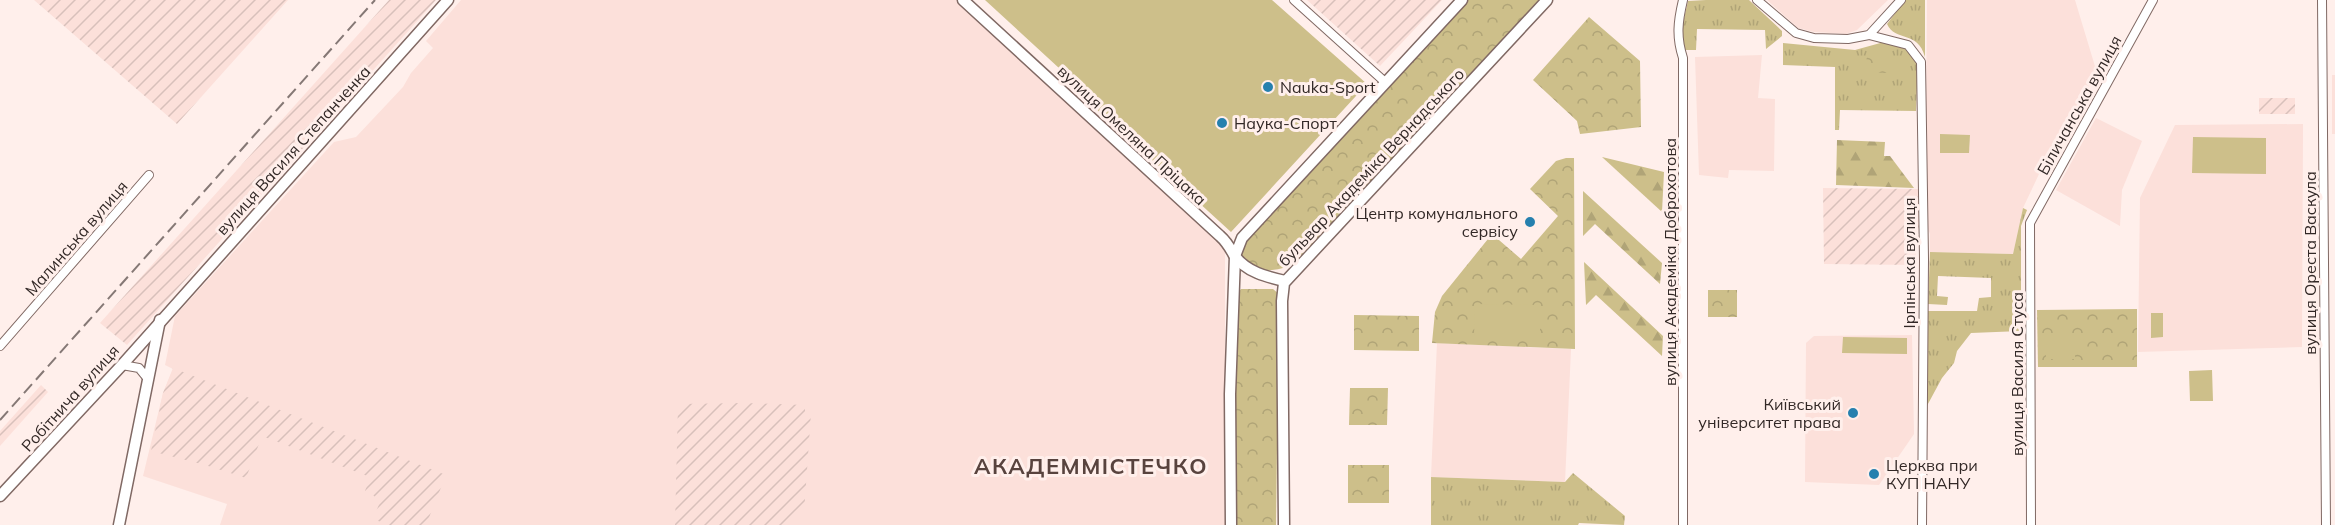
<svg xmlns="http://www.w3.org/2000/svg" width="2335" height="525" font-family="Mulish,sans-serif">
<defs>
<pattern id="industrial-furrows" width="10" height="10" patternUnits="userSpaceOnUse" patternTransform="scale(1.5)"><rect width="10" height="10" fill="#fce0da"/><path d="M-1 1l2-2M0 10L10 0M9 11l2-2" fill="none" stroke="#d8c0bb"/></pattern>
<pattern id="grass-tufts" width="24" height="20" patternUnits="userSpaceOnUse" patternTransform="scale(1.5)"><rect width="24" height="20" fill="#cdbf8a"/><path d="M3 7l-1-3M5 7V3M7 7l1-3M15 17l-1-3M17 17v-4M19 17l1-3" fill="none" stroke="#b0a477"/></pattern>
<pattern id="forest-firs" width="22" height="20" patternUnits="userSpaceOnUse" patternTransform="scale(1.5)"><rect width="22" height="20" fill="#cdbf8a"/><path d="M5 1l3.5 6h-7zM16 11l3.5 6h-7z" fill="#b0a477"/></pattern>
<pattern id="park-crowns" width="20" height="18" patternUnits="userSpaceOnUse" patternTransform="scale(1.5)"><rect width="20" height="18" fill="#cdbf8a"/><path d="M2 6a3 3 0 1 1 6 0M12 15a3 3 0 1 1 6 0" fill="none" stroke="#b0a477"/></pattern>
</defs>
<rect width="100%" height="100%" fill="#ffefeb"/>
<g fill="#fce0da">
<polygon points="461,0 960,0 1218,239 1225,251 1225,525 220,525 227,504 143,476 163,393 173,369 165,365 175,316 334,142 356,137 403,87 411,73 433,48 426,41"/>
<polygon points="1767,0 1888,0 1857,30 1846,34 1814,32 1798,28"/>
<polygon points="1927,0 2075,0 2097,73 2039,174 2023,208 2013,254 1930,252 1930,234 1925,221"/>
<polygon points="1762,55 1758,98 1775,99 1774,171 1729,170 1728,178 1699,175 1695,57"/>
<rect x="2332" y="75" width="3" height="59"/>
<polygon points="2096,118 2142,141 2122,190 2120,226 2056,190"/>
<polygon points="2303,124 2302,347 2138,352 2140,198 2175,125"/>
<polygon points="1912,335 1914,434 1879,485 1805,482 1806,343 1814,336"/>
<polygon points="1437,343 1571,349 1565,482 1431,477"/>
</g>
<g fill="url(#industrial-furrows)">
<polygon points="34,0 288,0 177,124"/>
<polygon points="389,0 436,0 127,345 100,323"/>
<polygon points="1307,0 1442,0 1380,66"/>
<rect x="2259" y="98" width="36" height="16"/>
<polygon points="1823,188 1919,189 1920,227 1916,231 1916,265 1824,264"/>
<polygon points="173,368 446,475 426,525 389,525 373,519 380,502 372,494 365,491 370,477 262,436 246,478 205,465 151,451 163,393"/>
<polygon points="41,385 48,392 0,446 0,431"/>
<polygon points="745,403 805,405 805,412 811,413 804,513 801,517 792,521 791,525 675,525 678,404"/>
</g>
<g fill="url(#grass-tufts)">
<polygon points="1706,0 1749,0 1782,31 1782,36 1766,49 1765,30 1697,29 1696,50 1684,50 1682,27 1688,1"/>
<path d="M1905,0H1925V57C1918,30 1895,42 1887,24Z"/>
<polygon points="1884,42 1903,46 1918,63 1916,111 1840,110 1839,130 1835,130 1835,67 1783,65 1783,43 1855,50"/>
<polygon points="2023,208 2027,210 2021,226 2021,331 1971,333 1957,351 1954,363 1942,378 1922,415 1928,311 1977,311 1979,298 1991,297 1991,278 1938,276 1937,296 1948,297 1947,305 1928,304 1930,252 2013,254"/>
<polygon points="1573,473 1625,516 1624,525 1579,523 1578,525 1431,525 1431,477 1565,482"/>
</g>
<g fill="url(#forest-firs)">
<polygon points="1837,140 1885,142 1884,156 1890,156 1914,188 1836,185"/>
<polygon points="1602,157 1664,172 1662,212"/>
<polygon points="1583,191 1662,263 1660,284 1595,224 1583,236"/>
<polygon points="1584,262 1663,336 1662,356 1596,295 1586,305"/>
</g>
<g fill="url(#park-crowns)">
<path d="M1468,0H1539L1299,261C1282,272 1246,278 1240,250L1245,243Z"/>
<polygon points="1589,17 1640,61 1641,127 1580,134 1577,121 1533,80"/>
<polygon points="1867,52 1888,53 1887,73 1866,72"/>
<polygon points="1566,158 1574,158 1575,349 1432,343 1435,312 1442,296 1492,234 1521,259 1558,216 1530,189 1556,161"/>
<polygon points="1241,289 1273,289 1279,294 1276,525 1235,525 1236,295"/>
<rect x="1708" y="290" width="29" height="27"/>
<polygon points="2137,309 2137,367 2038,367 2037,310"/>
<polygon points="1354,315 1419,316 1419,351 1354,350"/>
<polygon points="1350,388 1388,388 1387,425 1349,425"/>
<rect x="1348" y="465" width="41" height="38"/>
</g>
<g fill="#cdbf8a">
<polygon points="985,0 1272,0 1367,84 1231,232 1094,107 1097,103"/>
<polygon points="1940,134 1970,135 1969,153 1940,153"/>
<polygon points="2193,137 2266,138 2266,174 2192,173"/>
<polygon points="1475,304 1540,305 1540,336 1474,336"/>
<polygon points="2151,313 2163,313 2163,337 2151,338"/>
<polygon points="1843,337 1907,338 1907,354 1842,353"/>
<rect x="2046" y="339" width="29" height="20"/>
<polygon points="2212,370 2213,401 2190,401 2189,371"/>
</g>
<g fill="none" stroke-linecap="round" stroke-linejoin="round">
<defs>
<g id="street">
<polyline points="1294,0 1385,82"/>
<polyline points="1757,0 1796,33 1814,38 1848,39 1869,35 1901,0"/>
<polyline points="2322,0 2326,525"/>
<polyline points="1869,35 1908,45 1921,62 1924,259 1922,525"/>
<polyline points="0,346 149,175"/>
<polyline points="122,365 139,368 148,379"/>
<path d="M1683,525V58C1676,37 1678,21 1683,0"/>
<polyline points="2031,525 2030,223 2153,0"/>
</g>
<g id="secondary">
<path d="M963,0L1220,236C1227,242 1230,248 1234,255C1246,272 1267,277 1285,281"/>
<polyline points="0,496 122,365 448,0"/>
<polyline points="119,525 160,320"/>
<polyline points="1231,525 1230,394 1235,256 1242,238 1462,0"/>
<polyline points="1284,525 1282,301 1284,283 1547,0"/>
</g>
</defs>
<use href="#street" stroke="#806964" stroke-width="10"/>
<use href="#secondary" stroke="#806964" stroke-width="13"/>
<use href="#street" stroke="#fff" stroke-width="8"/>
<use href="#secondary" stroke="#fff" stroke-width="10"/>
<polyline stroke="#857875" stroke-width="2" stroke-dasharray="12 6" stroke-linecap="butt" points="0,420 375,0"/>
</g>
<g fill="#2680ae" stroke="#ffefeb" stroke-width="2">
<circle cx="1268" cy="87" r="6"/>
<circle cx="1222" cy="123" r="6"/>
<circle cx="1530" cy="222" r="6"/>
<circle cx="1853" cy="413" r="6"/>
<circle cx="1874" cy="474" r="6"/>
</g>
<g text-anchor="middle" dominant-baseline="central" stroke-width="6" stroke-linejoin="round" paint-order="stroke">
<g font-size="16" fill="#322826" stroke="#ffefeb" text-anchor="start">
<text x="1280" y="87">Nauka-Sport</text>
<text x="1234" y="123">Наука-Спорт</text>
<text x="1518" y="213" text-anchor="end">Центр комунального<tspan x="1518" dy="18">сервісу</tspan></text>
<text x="1841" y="404" text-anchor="end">Київський<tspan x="1841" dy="18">університет права</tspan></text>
<text x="1886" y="465">Церква при<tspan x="1886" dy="18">КУП НАНУ</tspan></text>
</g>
<g font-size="16" fill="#322826" stroke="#ffefeb">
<text transform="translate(2079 105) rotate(-61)">Біличанська вулиця</text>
<text transform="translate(1132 135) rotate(43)">вулиця Омеляна Пріцака</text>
<text transform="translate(293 150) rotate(-48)">вулиця Василя Степанченка</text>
<text transform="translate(1371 167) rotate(-47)">бульвар Академіка Вернадського</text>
<text transform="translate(76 238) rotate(-49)">Малинська вулиця</text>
<text transform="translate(1670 262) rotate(-90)">вулиця Академіка Доброхотова</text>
<text transform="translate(1909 263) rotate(-90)">Ірпінська вулиця</text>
<text transform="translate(2310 263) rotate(-90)">вулиця Ореста Васкула</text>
<text transform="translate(2017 374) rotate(-90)">вулиця Василя Стуса</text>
<text transform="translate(70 398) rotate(-48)">Робітнича вулиця</text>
</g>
<g font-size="22" font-weight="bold" letter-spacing="1.5" fill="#58433e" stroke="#ffefeb">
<text x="1091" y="466">АКАДЕММІСТЕЧКО</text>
</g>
</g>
</svg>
